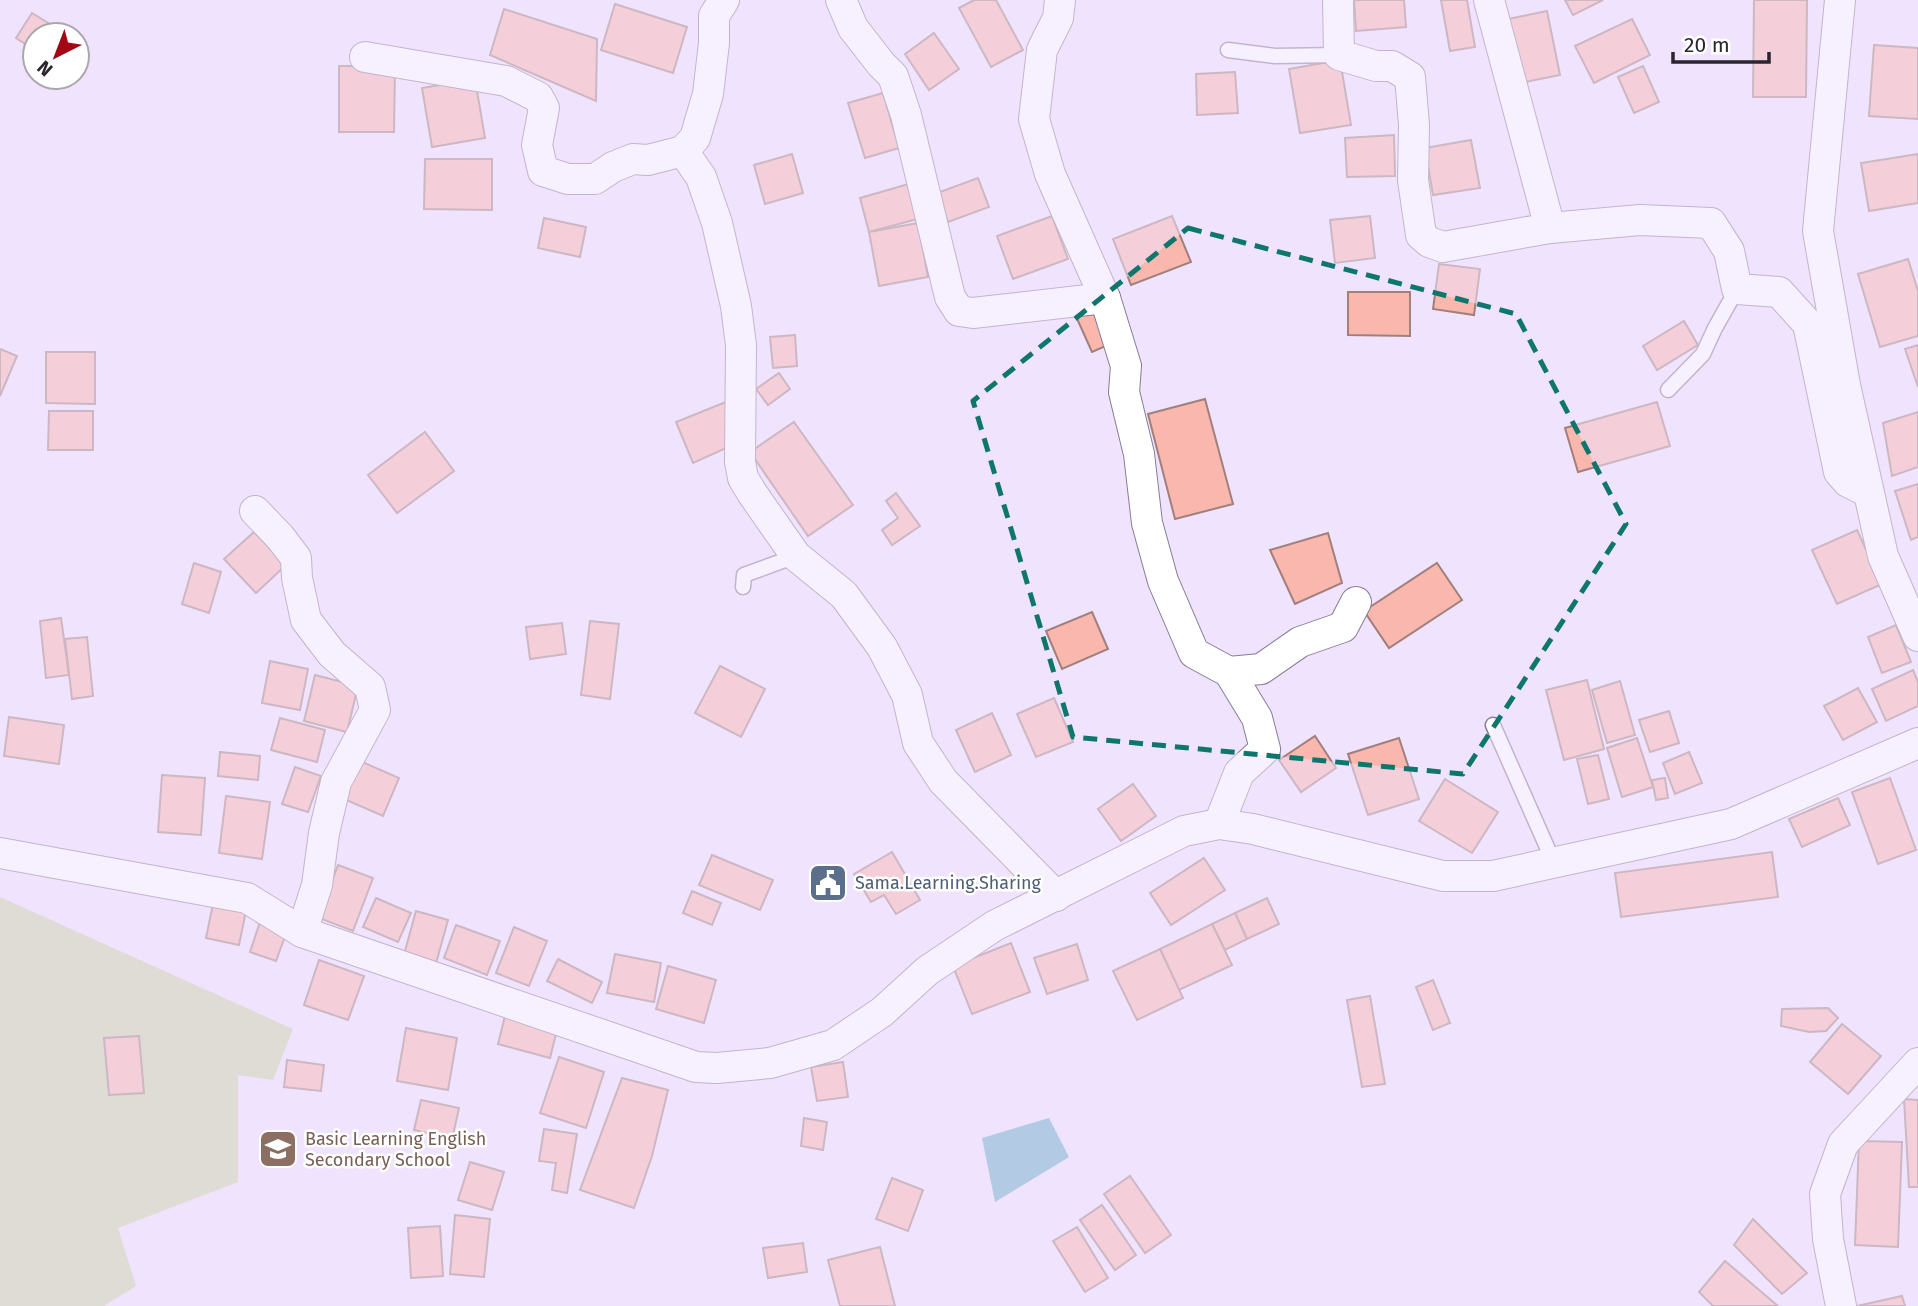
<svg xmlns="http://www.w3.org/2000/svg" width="1918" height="1306" font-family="'Fira Sans',sans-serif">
<rect width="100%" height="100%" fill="#f0e3fe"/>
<polygon fill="#cad1a4" points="0,897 293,1029 273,1080 238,1075 238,1182 118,1228 136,1286 104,1306 0,1306"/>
<polygon fill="#68aac5" points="1049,1118 1069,1157 995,1202 982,1138"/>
<g fill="#f9b7ad" stroke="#a0807b" stroke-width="2">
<polygon points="974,0 996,0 1023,50 991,67 959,8"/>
<polygon points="1354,0 1404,0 1406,27 1356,31"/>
<polygon points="1441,0 1467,0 1475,47 1450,51"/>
<polygon points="1565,0 1603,0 1573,15"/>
<polygon points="1754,0 1807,0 1806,97 1753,97"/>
<polygon points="615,4 687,27 673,73 601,50"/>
<polygon points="504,9 597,39 596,101 490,55"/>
<polygon points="1547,11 1560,75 1520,83 1508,19"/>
<polygon points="32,13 50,24 43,35 35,35 35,46 33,49 16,38"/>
<polygon points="1632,19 1650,55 1594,83 1575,46"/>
<polygon points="934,33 959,69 929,90 905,54"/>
<polygon points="1874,45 1918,48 1918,119 1869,116"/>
<polygon points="1340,60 1351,125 1300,133 1289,69"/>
<polygon points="339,66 395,66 394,132 339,132"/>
<polygon points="1643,66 1659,102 1634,113 1618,77"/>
<polygon points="1235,72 1238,113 1197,115 1196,74"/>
<polygon points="475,79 485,138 432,147 422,88"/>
<polygon points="883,93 899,148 865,158 848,103"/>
<polygon points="1394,135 1395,176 1347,177 1345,138"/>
<polygon points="1471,140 1480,188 1433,195 1425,148"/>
<polygon points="792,154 803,193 765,204 754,165"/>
<polygon points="1918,154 1918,203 1869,211 1861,163"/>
<polygon points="425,159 492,159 492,210 424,209"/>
<polygon points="978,178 989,207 948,222 937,193"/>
<polygon points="912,183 921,218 869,232 860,198"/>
<polygon points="1052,216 1068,259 1013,279 997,236"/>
<polygon points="1172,216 1191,262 1131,285 1113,239"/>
<polygon points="1370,216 1375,258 1335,263 1330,220"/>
<polygon points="544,218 586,227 580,257 538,248"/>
<polygon points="918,223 928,277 879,286 869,232"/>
<polygon points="1908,259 1918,291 1918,336 1880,347 1858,274"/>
<polygon points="1439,264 1480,269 1474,315 1433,309"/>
<polygon points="1348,292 1410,292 1410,336 1348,335"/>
<polygon points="1090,305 1108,345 1092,352 1074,312"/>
<polygon points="1684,321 1698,345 1657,370 1643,346"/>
<polygon points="795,335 797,366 773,368 770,337"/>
<polygon points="1918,345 1918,387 1905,349"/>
<polygon points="0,349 17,356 0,396"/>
<polygon points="46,352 95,352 95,404 46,403"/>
<polygon points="779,373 790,389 768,405 756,389"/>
<polygon points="1205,399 1233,504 1175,519 1148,414"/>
<polygon points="726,402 733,445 693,463 676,422"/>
<polygon points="1657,402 1670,446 1578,472 1565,428"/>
<polygon points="49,411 93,411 93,450 48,450"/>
<polygon points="1918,412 1918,467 1892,476 1883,423"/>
<polygon points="794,422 853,505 808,536 750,452"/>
<polygon points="425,432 454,471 397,513 368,475"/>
<polygon points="1918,484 1918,537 1911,540 1895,491"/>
<polygon points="896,493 920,526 892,545 882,530 898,518 886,501"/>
<polygon points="1857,530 1882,584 1837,604 1812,550"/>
<polygon points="254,532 286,565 256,593 224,559"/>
<polygon points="1328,533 1342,583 1295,604 1270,550"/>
<polygon points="194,563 221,572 209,613 182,604"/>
<polygon points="1437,563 1462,600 1389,648 1364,611"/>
<polygon points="1092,612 1108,649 1062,669 1046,631"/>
<polygon points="61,618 69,675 46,678 40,621"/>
<polygon points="590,621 619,624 610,699 581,695"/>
<polygon points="562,623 566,654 530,659 526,627"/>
<polygon points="1896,625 1911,662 1882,673 1868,637"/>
<polygon points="87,637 93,696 72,699 65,639"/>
<polygon points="270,661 308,669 300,710 262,703"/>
<polygon points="720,666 765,689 741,737 695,713"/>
<polygon points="1913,670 1918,682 1918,706 1886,721 1872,689"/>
<polygon points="315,675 358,686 347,732 304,721"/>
<polygon points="1587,680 1604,749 1564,760 1546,690"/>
<polygon points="1620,681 1635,735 1607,743 1592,690"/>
<polygon points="1858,688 1877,722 1843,740 1824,706"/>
<polygon points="1054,698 1073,742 1036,757 1017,714"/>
<polygon points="1669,711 1679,743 1650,752 1639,720"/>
<polygon points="992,713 1011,755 975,772 956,730"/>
<polygon points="9,717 64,725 59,764 4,756"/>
<polygon points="280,718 325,730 317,762 271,750"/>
<polygon points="1315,736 1336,768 1301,792 1279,760"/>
<polygon points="1399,738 1419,799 1368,815 1348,754"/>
<polygon points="1637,738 1653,787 1622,797 1607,748"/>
<polygon points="220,752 260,756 258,780 218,776"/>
<polygon points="1689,752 1702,783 1675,794 1663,763"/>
<polygon points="1598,755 1609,799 1588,804 1577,759"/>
<polygon points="360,761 399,778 383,816 344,799"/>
<polygon points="295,767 321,776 308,812 282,804"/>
<polygon points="162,775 205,778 201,835 158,832"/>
<polygon points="1665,778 1668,798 1656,800 1652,780"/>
<polygon points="1890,778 1916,850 1878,864 1852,792"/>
<polygon points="1445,779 1498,812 1472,853 1419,821"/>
<polygon points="1133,784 1156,816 1121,841 1098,809"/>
<polygon points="226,796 270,802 262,859 219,853"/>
<polygon points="1838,798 1850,825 1802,847 1789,819"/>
<polygon points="892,852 920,900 896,914 884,895 871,902 854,874"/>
<polygon points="1772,852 1778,897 1621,917 1615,873"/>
<polygon points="712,855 773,880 760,910 699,885"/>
<polygon points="1204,858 1225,890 1171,925 1150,893"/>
<polygon points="338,865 373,878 353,931 319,918"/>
<polygon points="692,891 721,903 712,925 683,913"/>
<polygon points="376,898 411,913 398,942 363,927"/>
<polygon points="1267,898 1279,924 1247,939 1235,913"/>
<polygon points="214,899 247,906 239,945 206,938"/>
<polygon points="416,911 448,920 435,967 403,958"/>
<polygon points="1235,913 1247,939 1225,950 1212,924"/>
<polygon points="260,922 287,931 276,961 250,952"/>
<polygon points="1212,924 1232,965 1179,990 1160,949"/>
<polygon points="456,925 500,941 487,975 444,958"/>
<polygon points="514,927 547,941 529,986 496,973"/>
<polygon points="1011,943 1030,992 972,1014 953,966"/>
<polygon points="1077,944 1088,980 1047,994 1034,958"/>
<polygon points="1160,949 1183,998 1137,1020 1113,971"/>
<polygon points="615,954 661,963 654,1002 607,993"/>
<polygon points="558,959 602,982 592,1003 547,981"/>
<polygon points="319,960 364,976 348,1020 304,1005"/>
<polygon points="668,966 716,980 704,1023 656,1009"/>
<polygon points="1433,980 1450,1023 1433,1030 1416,987"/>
<polygon points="1370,996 1385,1084 1362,1087 1347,1000"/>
<polygon points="1828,1008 1838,1018 1826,1031 1809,1032 1781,1026 1782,1009"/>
<polygon points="505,1016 557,1030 550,1058 498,1044"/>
<polygon points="1842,1024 1881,1056 1848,1094 1810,1062"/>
<polygon points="406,1028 457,1038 448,1090 397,1081"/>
<polygon points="139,1036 144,1093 109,1095 104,1038"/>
<polygon points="559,1057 604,1072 586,1128 540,1113"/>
<polygon points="287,1060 324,1065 321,1091 284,1087"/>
<polygon points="843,1062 848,1097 817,1101 811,1067"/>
<polygon points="622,1078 668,1090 652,1156 634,1208 580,1190"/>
<polygon points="1904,1099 1918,1100 1918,1187 1909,1187"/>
<polygon points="421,1100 459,1108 452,1139 414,1130"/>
<polygon points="804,1118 827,1122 823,1150 801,1146"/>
<polygon points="544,1129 577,1134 567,1193 552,1190 556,1163 539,1161"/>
<polygon points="1859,1141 1902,1142 1898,1247 1855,1245"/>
<polygon points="470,1162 504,1172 492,1210 458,1200"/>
<polygon points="1130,1176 1171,1235 1145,1253 1104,1194"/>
<polygon points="892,1178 923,1190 908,1231 876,1219"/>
<polygon points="1102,1205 1136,1255 1115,1270 1080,1220"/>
<polygon points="455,1215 490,1219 484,1277 450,1274"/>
<polygon points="1753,1219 1807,1273 1782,1294 1734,1245"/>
<polygon points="440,1226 443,1276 411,1278 408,1228"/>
<polygon points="1077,1227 1108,1278 1085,1292 1053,1241"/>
<polygon points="803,1243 807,1272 768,1278 763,1248"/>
<polygon points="880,1247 895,1306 840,1306 828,1260"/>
<polygon points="1725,1261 1778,1306 1713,1306 1699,1292"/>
<polygon points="1902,1296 1905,1306 1857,1306"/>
</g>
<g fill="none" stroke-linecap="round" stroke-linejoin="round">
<defs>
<g id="lane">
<polyline points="1228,50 1275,56 1339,55"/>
<polyline points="1668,390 1703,354 1715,328 1737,289"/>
<polyline points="743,587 744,575 796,556"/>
<polyline points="1493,725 1554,863"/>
</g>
<g id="street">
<polyline points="841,0 853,28 881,64 893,76 906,115 950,297 959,311 973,313 1105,298"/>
<polyline points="1060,0 1058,18 1042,50 1034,119 1050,174 1105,298 1126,366 1124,392 1139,454 1147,523 1163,581 1194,653 1229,672 1257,718 1265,749 1239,773 1219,824"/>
<polyline points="1338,0 1339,55 1376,66 1392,66 1410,77 1414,125 1413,180 1421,235 1429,242 1443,247 1550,228 1640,220 1711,223 1729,251 1737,289 1779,292 1808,324 1839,472 1848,482 1868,492"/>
<polyline points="1489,0 1550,228"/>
<polyline points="1840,0 1818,231 1845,385 1883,556 1918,636"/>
<polyline points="365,57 506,81 538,97 544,108 537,145 543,171 568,179 595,179 613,167 633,159 648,160 683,151 695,138 708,94 714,43 714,16 724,0"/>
<polyline points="683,151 701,177 717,223 736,306 741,345 740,462 743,478 752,493 796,556 844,595 882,647 907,695 918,743 943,781 1056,896"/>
<polyline points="255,511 280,537 296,558 297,578 306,620 332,654 370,687 375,710 336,782 324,833 317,885 302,932"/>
<polyline points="1229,672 1261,669 1300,642 1343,627 1356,602"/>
<polyline points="0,853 247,898 302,932 696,1067 717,1068 770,1063 833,1045 882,1012 927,971 994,926 1184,831 1219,824 1253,829 1443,876 1493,876 1731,824 1918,743"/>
<polyline points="1841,1306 1828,1239 1825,1194 1843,1144 1918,1063"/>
</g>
</defs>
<use href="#lane" stroke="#887c95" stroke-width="17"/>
<use href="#street" stroke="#887c95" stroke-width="32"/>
<use href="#lane" stroke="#fff" stroke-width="14"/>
<use href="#street" stroke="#fff" stroke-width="30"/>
</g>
<path d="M0 0H1918V1306H0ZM1188,228L1516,314L1626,524L1463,774L1073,737L973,401Z" fill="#f0e3fe" fill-opacity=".55" fill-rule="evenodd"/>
<path fill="none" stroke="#0f766e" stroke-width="5" stroke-dasharray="14 9" stroke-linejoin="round" d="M1188,228L1516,314L1626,524L1463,774L1073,737L973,401Z"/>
<defs>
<symbol id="civic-square" viewBox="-11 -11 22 22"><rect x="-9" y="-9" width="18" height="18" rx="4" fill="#5c6f8a" stroke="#fff"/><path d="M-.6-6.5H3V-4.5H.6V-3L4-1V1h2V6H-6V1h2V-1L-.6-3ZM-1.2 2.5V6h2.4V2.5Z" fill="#fff"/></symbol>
<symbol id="school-square" viewBox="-11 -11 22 22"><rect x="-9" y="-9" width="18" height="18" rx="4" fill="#8d6e63" stroke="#fff"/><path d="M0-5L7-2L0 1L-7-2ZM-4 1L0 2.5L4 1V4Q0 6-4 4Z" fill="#fff"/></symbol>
</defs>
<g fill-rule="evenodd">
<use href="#civic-square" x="806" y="861" width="44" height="44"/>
<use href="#school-square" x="256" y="1127" width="44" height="44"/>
</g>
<g text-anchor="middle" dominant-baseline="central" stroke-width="5" stroke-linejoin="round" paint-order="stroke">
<g font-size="18" fill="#4e5e75" stroke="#fff" text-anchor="start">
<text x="855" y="883">Sama.Learning.Sharing</text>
</g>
<g font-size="18" fill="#785e54" stroke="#fff" text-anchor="start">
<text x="305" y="1139">Basic Learning English<tspan x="305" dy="21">Secondary School</tspan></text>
</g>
</g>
<g transform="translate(56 56) rotate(222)"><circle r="33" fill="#ffffff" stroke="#aaa8ac" stroke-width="2"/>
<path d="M0-5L12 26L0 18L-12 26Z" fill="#a20713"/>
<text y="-10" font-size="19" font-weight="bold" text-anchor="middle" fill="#2a252f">N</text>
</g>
<path d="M1673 52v10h96v-10" fill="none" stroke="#2a252f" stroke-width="3.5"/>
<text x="1684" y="52" font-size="21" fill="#2a252f" stroke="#ffffff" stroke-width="5" paint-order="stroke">20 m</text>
</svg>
